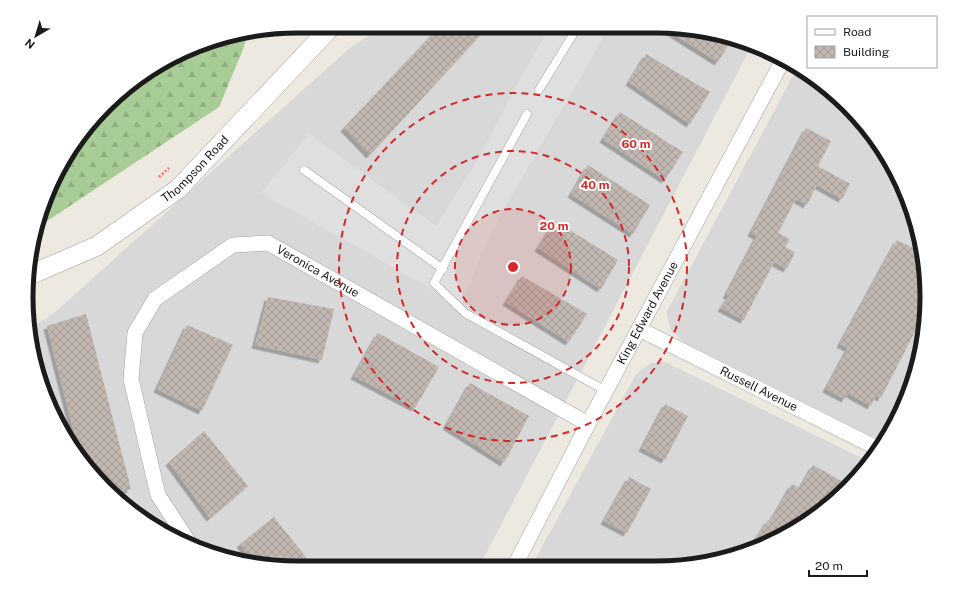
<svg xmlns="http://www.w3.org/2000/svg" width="953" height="594" font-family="'Public Sans',sans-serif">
<defs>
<pattern id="forest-firs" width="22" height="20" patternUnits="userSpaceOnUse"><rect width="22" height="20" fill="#a8cc95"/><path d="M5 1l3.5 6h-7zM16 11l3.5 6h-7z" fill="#90af80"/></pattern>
<pattern id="building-cross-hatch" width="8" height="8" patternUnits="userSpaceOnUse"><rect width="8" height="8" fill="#c1b7b0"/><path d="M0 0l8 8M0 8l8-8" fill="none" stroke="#a59d97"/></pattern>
<filter id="shadow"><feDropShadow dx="-3.5" dy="3.5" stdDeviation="0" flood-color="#0004"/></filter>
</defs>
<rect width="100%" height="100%" fill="#ede8e0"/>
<g fill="#d9d8d8">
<polygon points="383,27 691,28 752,45 479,567 262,566 194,547 132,512 72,448 40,384 31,328 55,312 351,47"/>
<polygon points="797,68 821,82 860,118 891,161 913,210 925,261 926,314 918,367 899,417 885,439 872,436 682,341 671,330 666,313"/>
<polygon points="665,362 868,461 869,464 835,501 791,532 726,559 674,567 531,567 636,374 651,363"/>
</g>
<polygon fill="url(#forest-firs)" points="248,34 242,52 219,107 38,227 40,210 82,132 132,82 210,40"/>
<polygon fill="#dfdfdf" points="550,27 609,28 493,228 460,305 261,193 309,134 436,226 481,154 521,77"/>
<g fill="url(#building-cross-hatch)" filter="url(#shadow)">
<polygon points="439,27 488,27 370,155 344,128"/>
<polygon points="664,28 691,28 732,39 718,62"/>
<polygon points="646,54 710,92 690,124 629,82"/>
<polygon points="620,112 683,152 665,180 603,139"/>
<polygon points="806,128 831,141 818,166 850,184 842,199 817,185 807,205 796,199 778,233 790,239 785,247 795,252 787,269 774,262 744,320 721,308 729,296 726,295 757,236 751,233"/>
<polygon points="588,165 650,205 633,234 571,194"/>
<polygon points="555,221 618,260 601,289 538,248"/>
<polygon points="897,240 923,253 925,261 926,310 881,398 876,395 871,406 848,393 845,399 826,389 848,348 840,344"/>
<polygon points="522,276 587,314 569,342 506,302"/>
<polygon points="268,297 334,309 322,360 255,345"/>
<polygon points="86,314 131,489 115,494 80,456 47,326"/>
<polygon points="187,325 233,345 202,411 157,389"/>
<polygon points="378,333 439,367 415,408 354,376"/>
<polygon points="470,383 529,416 504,463 446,426"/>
<polygon points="665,404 688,416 665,460 642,448"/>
<polygon points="204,431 248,486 210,518 169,462"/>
<polygon points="813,465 847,484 841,494 831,503 820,497 808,520 791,532 750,549 768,520 770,522 792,484 800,488"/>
<polygon points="629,477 651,489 627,533 604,521"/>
<polygon points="274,517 313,566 262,566 255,564 240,544"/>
</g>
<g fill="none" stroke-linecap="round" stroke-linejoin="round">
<defs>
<g id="service">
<polyline points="539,90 577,28"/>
<polyline points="527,114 434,283 465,313 606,391"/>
<polyline points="304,170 443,269"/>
</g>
<g id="minor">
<path id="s1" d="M639,329L879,449"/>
<path id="s2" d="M192,547L158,495L131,379L135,333L155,299L233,245L268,243L588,424"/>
<path id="s3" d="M514,567L588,424L783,60"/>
</g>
<g id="tertiary">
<path id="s4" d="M30,275L97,246L178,189L332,26"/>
</g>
</defs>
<use href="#service" stroke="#a2a2a2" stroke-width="9"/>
<use href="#minor" stroke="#a2a2a2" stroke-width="16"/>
<use href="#tertiary" stroke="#a2a2a2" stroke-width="20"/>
<g stroke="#f86c65" stroke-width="2.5" stroke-dasharray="2 2" stroke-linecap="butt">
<polyline points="159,177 169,168"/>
<polyline points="493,567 497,560"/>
</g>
<use href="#service" stroke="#fff" stroke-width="8"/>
<use href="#minor" stroke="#fff" stroke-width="15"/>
<use href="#tertiary" stroke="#fff" stroke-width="19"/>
</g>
<circle cx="513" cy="267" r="58" fill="#d62828" fill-opacity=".12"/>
<g fill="none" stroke="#d62828" stroke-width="2" stroke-dasharray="7 5">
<circle cx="513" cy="267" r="58"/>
<circle cx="513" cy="267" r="116"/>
<circle cx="513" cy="267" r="174"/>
</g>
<g text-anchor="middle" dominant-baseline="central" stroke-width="4" stroke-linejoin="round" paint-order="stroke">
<g font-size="12" fill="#1b1b1b" stroke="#fff">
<text stroke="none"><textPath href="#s4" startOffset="198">Thompson Road</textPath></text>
<text stroke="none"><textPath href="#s2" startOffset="454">Veronica Avenue</textPath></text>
<text stroke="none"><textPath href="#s3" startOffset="287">King Edward Avenue</textPath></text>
<text stroke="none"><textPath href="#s1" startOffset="134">Russell Avenue</textPath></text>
</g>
</g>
<path d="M0 0H953V594H0ZM297 33H656A264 264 0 0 1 920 297V297A264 264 0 0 1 656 561H297A264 264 0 0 1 33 297V297A264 264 0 0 1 297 33Z" fill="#fff" fill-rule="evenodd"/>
<path fill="none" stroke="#1b1b1b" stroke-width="5" d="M297 33H656A264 264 0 0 1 920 297V297A264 264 0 0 1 656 561H297A264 264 0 0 1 33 297V297A264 264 0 0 1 297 33Z"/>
<circle cx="513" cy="267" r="6" fill="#d62828" stroke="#fff" stroke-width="2"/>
<g font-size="12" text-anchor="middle" font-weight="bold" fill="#d62828" stroke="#fff" stroke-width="4" stroke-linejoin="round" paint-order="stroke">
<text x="636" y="148">60 m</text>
<text x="595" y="189">40 m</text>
<text x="554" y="230">20 m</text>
</g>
<rect x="807" y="16" width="130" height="52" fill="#ffffff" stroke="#a4a4a4"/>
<rect x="815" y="29" width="20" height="6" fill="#ffffff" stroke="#a4a4a4"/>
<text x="843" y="36" font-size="12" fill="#1b1b1b">Road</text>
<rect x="815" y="46" width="20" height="12" fill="url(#building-cross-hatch)" stroke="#a4a4a4"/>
<text x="843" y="56" font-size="12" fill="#1b1b1b">Building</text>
<g transform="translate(36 36) rotate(218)" stroke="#ffffff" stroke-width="3" paint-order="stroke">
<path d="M0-3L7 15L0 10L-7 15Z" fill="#1b1b1b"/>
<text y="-6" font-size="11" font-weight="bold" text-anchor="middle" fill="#1b1b1b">N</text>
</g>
<path d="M809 570v6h58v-6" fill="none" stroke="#1b1b1b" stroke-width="2"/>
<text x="815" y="570" font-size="12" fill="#1b1b1b" stroke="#ffffff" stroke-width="3" paint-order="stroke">20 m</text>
</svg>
